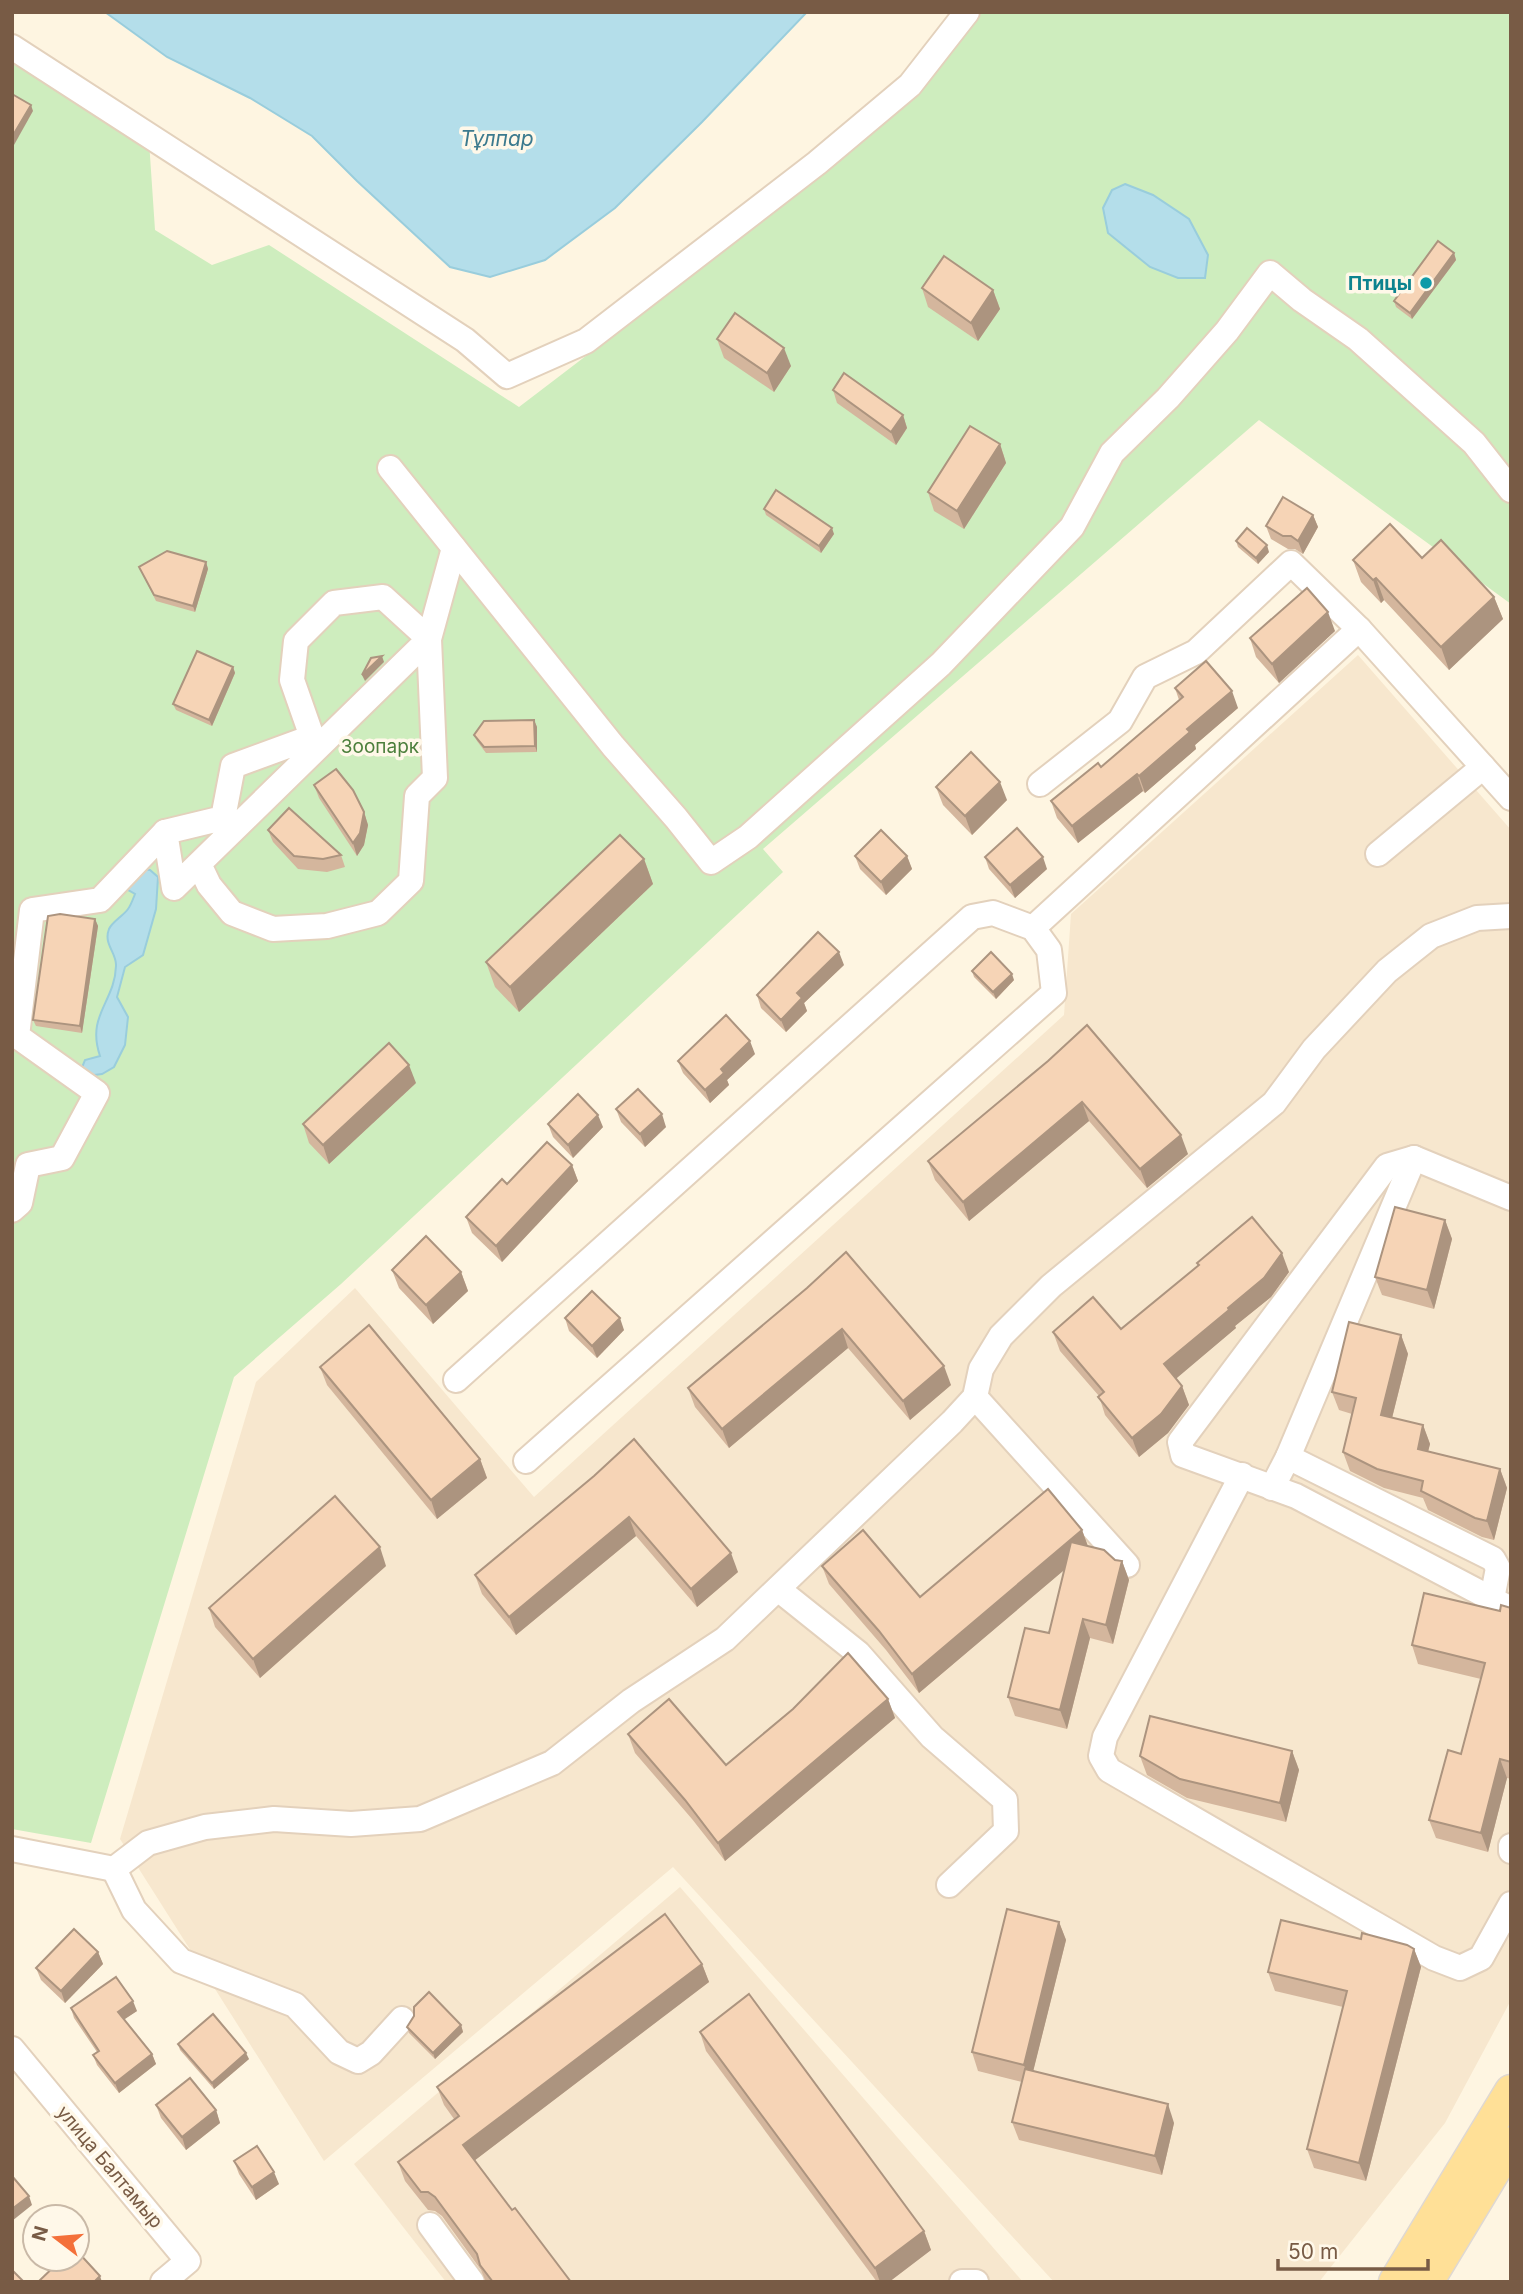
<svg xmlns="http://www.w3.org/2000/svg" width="1523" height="2294" font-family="Inter,sans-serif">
<rect width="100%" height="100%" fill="#fef5e1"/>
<g fill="#f7e7ce">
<polygon points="1358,655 1511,830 1511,2000 1445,2123 1319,2282 1054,2282 673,1867 324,2161 120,1839 256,1382 355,1288 534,1497 1064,1015 1071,914"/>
<polygon points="680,1887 1023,2282 446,2282 354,2164"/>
</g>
<polygon fill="#ceedbe" points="980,12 1511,12 1511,604 1259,420 763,849 783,872 341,1284 234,1377 91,1843 12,1829 12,59 149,141 155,230 212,265 269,245 519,407 789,201 913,96"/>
<g fill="#b4deea" stroke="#99cddc" stroke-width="2">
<polygon points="105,12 807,12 702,122 615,208 545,260 490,277 450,267 357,181 312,136 250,98 167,57"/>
<polygon points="1125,184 1153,195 1189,219 1208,255 1205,278 1178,278 1150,267 1108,233 1103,208 1112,190"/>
<path d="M132,868L150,870L158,877L156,909L143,955L125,967L117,997L128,1017L125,1045L114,1067L102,1074L78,1077L85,1060L100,1056C86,1015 115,1002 116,966C117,953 103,944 109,929C112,922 123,916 128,909C131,905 133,899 135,894L123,887Z"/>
</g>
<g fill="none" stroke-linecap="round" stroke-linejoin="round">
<defs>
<g id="minor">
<polyline points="12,47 465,340 507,376 586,341 817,163 910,85 967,12"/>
<polyline points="390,468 613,746 676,818 711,862 748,837 941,664 1072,527 1112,453 1168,398 1227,331 1270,273 1302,300 1358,339 1474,443 1511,490"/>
<polyline points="1040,784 1120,721 1145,677 1196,652 1291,563 1359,629"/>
<polyline points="1378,854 1483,767"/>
<polyline points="199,864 209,885 232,913 273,929 327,926 378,913 411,881 417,796 435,778 429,639 383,597 334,603 296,641 292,680 312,737 233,766 223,818 165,832 174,888 429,639 454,548"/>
<polyline points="1033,928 1359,629 1511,798"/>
<polyline points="1511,1198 1414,1158 1387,1166 1180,1442 1183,1455 1296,1496 1511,1609"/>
<polyline points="12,1210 20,1203 28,1165 62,1158 97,1093 17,1036 32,910 100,900 165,832"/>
<polyline points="456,1380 972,917 993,913 1033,928 1049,950 1054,993 526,1461"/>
<polyline points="975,1397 1127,1565"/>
<polyline points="1288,1457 1493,1559 1498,1568 1492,1599"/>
<polyline points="1242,1475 1105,1737 1101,1756 1109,1770 1434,1958 1460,1968 1481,1958 1511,1904"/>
<polyline points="1272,1488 1288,1457 1414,1158"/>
<polyline points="778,1589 858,1653 932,1737 1005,1800 1006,1831 949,1885"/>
<polyline points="1511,1846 1511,1851"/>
<polyline points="12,1849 114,1869 148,1843 205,1827 274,1819 351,1824 420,1819 552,1763 631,1701 725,1639 952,1422 975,1397 981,1369 1001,1336 1051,1286 1274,1103 1314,1049 1387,971 1431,936 1477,918 1511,916"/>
<polyline points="114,1869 134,1910 181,1961 295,2005 339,2052 358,2061 371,2053 402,2019"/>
<polyline points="12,2049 188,2261 163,2282"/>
<polyline points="430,2225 472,2282"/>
<polyline points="962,2282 976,2282"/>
</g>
<g id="major">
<polyline points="1395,2282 1511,2091"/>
<polyline points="1427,2282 1511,2143"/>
</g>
</defs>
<use href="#minor" stroke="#e3d1bc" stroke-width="28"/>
<use href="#major" stroke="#dfd8d2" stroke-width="35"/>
<use href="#minor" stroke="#fff" stroke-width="24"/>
<use href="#major" stroke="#ffe097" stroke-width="32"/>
</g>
<g fill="#d4b69d">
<polygon points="1454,253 1456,260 1412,319 1396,307 1394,301"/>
<polygon points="922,288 993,290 1000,309 978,341 928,307"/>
<polygon points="717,339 791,366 774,392 724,358"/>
<polygon points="833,390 903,415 907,428 896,445 837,403"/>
<polygon points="1000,444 1006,463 964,529 934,511 928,492"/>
<polygon points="764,509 834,534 821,553 766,515"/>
<polygon points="1313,515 1318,527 1303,554 1295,549 1288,549 1271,539 1266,526"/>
<polygon points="1236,541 1269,552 1258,564 1238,547"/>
<polygon points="1422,558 1494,597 1503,619 1449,670 1384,600 1381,603 1361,582 1353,560"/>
<polygon points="206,562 208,569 195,612 156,601 139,567"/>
<polygon points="1335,631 1279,683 1256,657 1250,638"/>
<polygon points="233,667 235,673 212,726 176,710 173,704"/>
<polygon points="1175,688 1238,708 1195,745 1196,749 1145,793 1143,791 1078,843 1057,818 1051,801 1101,767 1179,700"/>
<polygon points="534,720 537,727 537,752 486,753 477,741 474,735"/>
<polygon points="314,785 364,812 368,825 364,845 357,856 319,798"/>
<polygon points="936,787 1007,800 972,835 943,805"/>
<polygon points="268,830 341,855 345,867 327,872 298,869 273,842"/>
<polygon points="855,856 907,856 912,869 886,895 860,869"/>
<polygon points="985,857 1047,869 1015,898 989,869"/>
<polygon points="644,859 653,884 519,1012 495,987 486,962"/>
<polygon points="95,919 98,926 82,1033 36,1026 33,1020"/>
<polygon points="844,965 804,1003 807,1011 786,1032 761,1008 757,995"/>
<polygon points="972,971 1014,980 996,999 974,977"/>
<polygon points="755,1054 727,1080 729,1085 710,1103 683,1073 678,1061"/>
<polygon points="1048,1061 1188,1154 1147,1188 1089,1121 969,1221 935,1180 928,1161"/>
<polygon points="416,1083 329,1164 309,1143 303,1124"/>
<polygon points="616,1109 666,1127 645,1147 621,1122"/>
<polygon points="548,1124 603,1127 573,1158 553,1137"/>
<polygon points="572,1165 578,1181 502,1262 472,1233 466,1217 507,1184"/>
<polygon points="1445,1220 1452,1239 1434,1309 1382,1295 1375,1277"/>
<polygon points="1197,1263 1289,1272 1271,1297 1235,1326 1236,1328 1176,1378 1182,1386 1189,1405 1168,1433 1139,1457 1105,1415 1099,1396 1060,1351 1053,1332 1121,1329 1198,1266"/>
<polygon points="392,1270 461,1272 468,1291 433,1324 399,1288"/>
<polygon points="807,1288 951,1385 910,1420 848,1348 729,1448 695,1407 688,1388"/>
<polygon points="565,1318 624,1330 597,1358 569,1331"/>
<polygon points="1401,1335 1408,1354 1392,1418 1423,1425 1430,1444 1428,1451 1500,1469 1507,1488 1494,1540 1482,1537 1428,1510 1423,1498 1384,1488 1350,1471 1343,1452 1352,1414 1339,1410 1332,1392"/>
<polygon points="320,1367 480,1459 487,1478 437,1519 327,1385"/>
<polygon points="594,1476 738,1572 697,1607 636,1536 516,1635 482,1594 475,1575"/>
<polygon points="1082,1530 1088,1547 1115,1560 1122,1561 1129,1580 1113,1644 1090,1638 1067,1729 1015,1716 1008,1697 1049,1633 1064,1570 919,1693 886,1650 829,1584 822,1566 920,1597"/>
<polygon points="386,1566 260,1678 215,1627 209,1608"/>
<polygon points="1511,1608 1511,1779 1507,1778 1488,1852 1436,1838 1429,1820 1461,1754 1481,1679 1418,1664 1412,1645 1500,1611"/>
<polygon points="888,1699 895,1718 725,1861 692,1819 635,1753 628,1734 726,1765 793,1709"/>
<polygon points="1292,1751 1299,1770 1286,1822 1187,1798 1147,1775 1140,1756"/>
<polygon points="1059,1922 1066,1940 1033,2071 1174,2123 1162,2175 1019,2140 1012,2122 1022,2082 978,2071 972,2052"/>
<polygon points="1361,1939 1414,1949 1421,1967 1366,2181 1314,2168 1307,2149 1343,2007 1275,1991 1268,1972"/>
<polygon points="98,1952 103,1964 65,2003 41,1980 36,1968"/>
<polygon points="702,1964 709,1982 475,2160 512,2210 571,2282 486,2282 481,2270 442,2216 435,2211 428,2210 405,2181 398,2162 454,2119 444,2105 437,2087"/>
<polygon points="71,2008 137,2011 124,2019 152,2054 156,2064 119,2093 97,2065 93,2055 97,2052 74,2018"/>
<polygon points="461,2025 463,2032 435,2059 409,2033 407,2027"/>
<polygon points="700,2032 924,2231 931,2250 889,2282 877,2282 706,2051"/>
<polygon points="178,2044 249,2059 214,2089 180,2050"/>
<polygon points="156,2105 216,2110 220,2123 186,2150 161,2118"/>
<polygon points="234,2161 279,2184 256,2200 239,2174"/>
</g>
<g fill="#ac947f">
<polygon points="31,105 33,111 14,145 12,137"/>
<polygon points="1454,253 1456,260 1412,319 1410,313"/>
<polygon points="993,290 1000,309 978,341 971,323"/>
<polygon points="784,348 791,366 774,392 767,373"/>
<polygon points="903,415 907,428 896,445 891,432"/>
<polygon points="1000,444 1006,463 964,529 957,511"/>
<polygon points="1313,515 1318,527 1303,554 1298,541"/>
<polygon points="832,528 834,534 821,553 819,546"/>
<polygon points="1267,545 1269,552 1258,564 1256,558"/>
<polygon points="206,562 208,569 195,612 193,606"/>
<polygon points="1376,578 1384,600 1381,603 1373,580"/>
<polygon points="1494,597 1503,619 1449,670 1441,647"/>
<polygon points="1328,612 1335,631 1279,683 1272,664"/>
<polygon points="382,656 384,662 365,681 362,675"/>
<polygon points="233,667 235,673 212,726 209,720"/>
<polygon points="1232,691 1238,708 1195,745 1196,749 1145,793 1139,776 1187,729"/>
<polygon points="534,720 537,727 537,752 535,746"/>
<polygon points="1137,774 1143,791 1078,843 1072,826"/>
<polygon points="1000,782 1007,800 972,835 965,816"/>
<polygon points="364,812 368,825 364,845 357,856 353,843"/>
<polygon points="907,856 912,869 886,895 881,882"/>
<polygon points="1043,857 1047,869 1015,898 1010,885"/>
<polygon points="644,859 653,884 519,1012 510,987"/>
<polygon points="95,919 98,926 82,1033 80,1026"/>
<polygon points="839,952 844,965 804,1003 807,1011 786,1032 781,1020 797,993"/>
<polygon points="1012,974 1014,980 996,999 993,992"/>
<polygon points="750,1041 755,1054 727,1080 729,1085 710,1103 705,1090 721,1069"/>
<polygon points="409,1065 416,1083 329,1164 323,1145"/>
<polygon points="1082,1102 1089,1121 969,1221 963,1202"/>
<polygon points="662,1114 666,1127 645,1147 640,1134"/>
<polygon points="598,1115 603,1127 573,1158 568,1145"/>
<polygon points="1181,1135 1188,1154 1147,1188 1140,1169"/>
<polygon points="572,1165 578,1181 502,1262 496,1246"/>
<polygon points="1445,1220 1452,1239 1434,1309 1427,1290"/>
<polygon points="1282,1253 1289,1272 1271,1297 1235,1326 1236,1328 1171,1383 1164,1364 1228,1308"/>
<polygon points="461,1272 468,1291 433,1324 426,1305"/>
<polygon points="620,1318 624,1330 597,1358 592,1346"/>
<polygon points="842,1329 848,1348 729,1448 722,1429"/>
<polygon points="1401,1335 1408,1354 1388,1434 1381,1415"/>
<polygon points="944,1366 951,1385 910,1420 903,1401"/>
<polygon points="1182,1386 1189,1405 1168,1433 1139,1457 1132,1438"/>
<polygon points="1423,1425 1430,1444 1424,1468 1418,1449"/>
<polygon points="480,1459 487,1478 437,1519 431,1500"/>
<polygon points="1500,1469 1507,1488 1494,1540 1487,1521"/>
<polygon points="629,1517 636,1536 516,1635 509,1617"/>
<polygon points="1082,1530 1089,1549 919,1693 912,1674"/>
<polygon points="380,1547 386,1566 260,1678 253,1659"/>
<polygon points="731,1553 738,1572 697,1607 691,1589"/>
<polygon points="1122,1561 1129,1580 1113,1644 1106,1625"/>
<polygon points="1083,1619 1090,1638 1067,1729 1060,1710"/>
<polygon points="888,1699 895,1718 725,1861 718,1843"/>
<polygon points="1292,1751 1299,1770 1286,1822 1280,1803"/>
<polygon points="1500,1759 1507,1778 1488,1852 1481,1833"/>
<polygon points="1059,1922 1066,1940 1030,2084 1024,2065"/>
<polygon points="1414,1949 1421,1967 1366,2181 1359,2163"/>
<polygon points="98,1952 103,1964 65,2003 61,1991"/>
<polygon points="702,1964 709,1982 470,2164 463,2145"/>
<polygon points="133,2001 137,2011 122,2021 118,2012"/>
<polygon points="461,2025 463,2032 435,2059 433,2053"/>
<polygon points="246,2053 249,2059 214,2089 212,2083"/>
<polygon points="152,2054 156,2064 119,2093 115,2083"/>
<polygon points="1168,2104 1174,2123 1162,2175 1155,2156"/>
<polygon points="216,2110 220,2123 186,2150 182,2137"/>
<polygon points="274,2172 279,2184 256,2200 252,2187"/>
<polygon points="29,2196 32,2205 12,2221 12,2209"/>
<polygon points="924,2231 931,2250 889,2282 880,2282 875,2268"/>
<polygon points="100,2276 102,2282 94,2282"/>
</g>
<g fill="#f6d4b6" stroke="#ac947f" stroke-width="2">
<polygon points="12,94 31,105 12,137"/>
<polygon points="1438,241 1454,253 1410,313 1394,301"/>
<polygon points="944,256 993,290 971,323 922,288"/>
<polygon points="735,313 784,348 767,373 717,339"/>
<polygon points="844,373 903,415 891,432 833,390"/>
<polygon points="970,426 1000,444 957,511 928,492"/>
<polygon points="776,490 832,528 819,546 764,509"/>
<polygon points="1283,497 1313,515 1298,541 1291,536 1283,536 1266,526"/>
<polygon points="1390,524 1422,558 1441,540 1494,597 1441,647 1376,578 1373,580 1353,560"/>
<polygon points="1247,528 1267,545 1256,558 1236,541"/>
<polygon points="167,551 206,562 193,606 154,595 139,567"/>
<polygon points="1307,588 1328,612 1272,664 1250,638"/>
<polygon points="197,651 233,667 209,720 173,704"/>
<polygon points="382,656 362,675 371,658"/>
<polygon points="1206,661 1232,691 1187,729 1190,732 1139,776 1137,774 1072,826 1051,801 1098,763 1101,767 1183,697 1175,688"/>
<polygon points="534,720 535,746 484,747 474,735 484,721"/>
<polygon points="971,752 1000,782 965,816 936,787"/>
<polygon points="336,769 353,790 364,812 360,833 353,843 314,785"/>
<polygon points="289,808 341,855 323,859 294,856 268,830"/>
<polygon points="1017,828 1043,857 1010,885 985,857"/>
<polygon points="881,830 907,856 881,882 855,856"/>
<polygon points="620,835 644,859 510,987 486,962"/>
<polygon points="60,914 95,919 80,1026 33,1020 48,916"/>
<polygon points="818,932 839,952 797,993 802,998 781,1020 757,995"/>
<polygon points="991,952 1012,974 993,992 972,971"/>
<polygon points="726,1015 750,1041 721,1069 724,1073 705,1090 678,1061"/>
<polygon points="1087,1025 1181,1135 1140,1169 1082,1102 963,1202 928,1161 1048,1061"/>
<polygon points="389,1043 409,1065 323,1145 303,1124"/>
<polygon points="638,1089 662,1114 640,1134 616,1109"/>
<polygon points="578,1094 598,1115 568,1145 548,1124"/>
<polygon points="547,1142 572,1165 496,1246 466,1217 502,1179 507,1184"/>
<polygon points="1395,1207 1445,1220 1427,1290 1375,1277"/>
<polygon points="1252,1217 1282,1253 1264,1278 1228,1308 1229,1310 1164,1364 1182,1386 1161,1414 1132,1438 1098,1397 1104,1392 1053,1332 1093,1297 1121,1329 1199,1265 1197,1263"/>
<polygon points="426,1236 461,1272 426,1305 392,1270"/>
<polygon points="846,1252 944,1366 903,1401 842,1329 722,1429 688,1388 807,1288"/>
<polygon points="592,1291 620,1318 592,1346 565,1318"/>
<polygon points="1349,1322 1401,1335 1381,1415 1423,1425 1418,1449 1500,1469 1487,1521 1475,1518 1421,1491 1423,1481 1377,1469 1343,1452 1356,1398 1332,1392"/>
<polygon points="369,1325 480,1459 431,1500 320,1367"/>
<polygon points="634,1439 731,1553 691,1589 629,1517 509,1617 475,1575 594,1476"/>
<polygon points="1048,1489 1082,1530 912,1674 879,1631 822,1566 863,1530 920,1597"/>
<polygon points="335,1496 380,1547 253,1659 209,1608"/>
<polygon points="1071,1542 1104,1550 1115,1560 1122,1561 1106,1625 1083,1619 1060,1710 1008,1697 1025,1628 1049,1633"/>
<polygon points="1424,1593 1500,1611 1501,1605 1511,1608 1511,1762 1500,1759 1481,1833 1429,1820 1448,1750 1461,1754 1485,1663 1412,1645"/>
<polygon points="848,1653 888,1699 718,1843 685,1800 628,1734 669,1699 726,1765 793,1709"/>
<polygon points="1150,1716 1292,1751 1280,1803 1180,1779 1140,1756"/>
<polygon points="1007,1909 1059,1922 1024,2065 972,2052"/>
<polygon points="665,1914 702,1964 463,2145 512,2210 515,2208 571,2282 493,2282 480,2265 477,2254 435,2197 428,2192 421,2192 398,2162 459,2116 437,2087"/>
<polygon points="1281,1920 1361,1939 1362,1933 1407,1945 1414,1949 1359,2163 1307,2149 1347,1991 1268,1972"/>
<polygon points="74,1929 98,1952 61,1991 36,1968"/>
<polygon points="116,1977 133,2001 118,2012 152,2054 115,2083 93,2055 99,2051 71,2008"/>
<polygon points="429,1992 461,2025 433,2053 407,2027 414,2016 414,2007"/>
<polygon points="749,1994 924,2231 875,2268 700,2032"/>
<polygon points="213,2014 246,2053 212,2083 178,2044"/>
<polygon points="1025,2069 1168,2104 1155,2156 1012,2122"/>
<polygon points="190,2078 216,2110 182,2137 156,2105"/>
<polygon points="257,2146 274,2172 252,2187 234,2161"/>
<polygon points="12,2176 29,2196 12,2209"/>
<polygon points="77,2251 100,2276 94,2282 38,2282 62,2259 77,2259"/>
<polygon points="12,2270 24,2282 12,2282"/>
</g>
<circle fill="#0f9aa8" stroke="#fff8e9" stroke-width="2.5" cx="1426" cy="283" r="7"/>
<g text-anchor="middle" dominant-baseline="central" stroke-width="7" stroke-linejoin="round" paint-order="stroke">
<g font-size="19" font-weight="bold" fill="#0d838f" stroke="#fff8e9" text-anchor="end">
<text x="1412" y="283">Птицы</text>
</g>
<g font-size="19" fill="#4c7f3c" stroke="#fff8e9">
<text x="380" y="746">Зоопарк</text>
</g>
<g font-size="19" fill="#785b45" stroke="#fff8e9">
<text transform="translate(110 2167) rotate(50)">улица Балтамыр</text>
</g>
<g font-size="21" font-style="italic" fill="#3c7a8e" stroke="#fff8e9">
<text x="497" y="138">Тұлпар</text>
</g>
</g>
<rect width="1523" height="2294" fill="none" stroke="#785b45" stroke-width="28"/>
<g transform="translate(56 2238) rotate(286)"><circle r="33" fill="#fff8e9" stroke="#c9b9a7" stroke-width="2"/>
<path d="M0-5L12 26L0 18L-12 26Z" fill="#f4703a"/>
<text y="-10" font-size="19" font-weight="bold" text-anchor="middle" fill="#785b45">N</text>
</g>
<path d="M1278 2259v10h150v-10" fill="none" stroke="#785b45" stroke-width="3.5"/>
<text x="1288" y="2259" font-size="21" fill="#785b45" stroke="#fff8e9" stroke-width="5" paint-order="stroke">50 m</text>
</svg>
